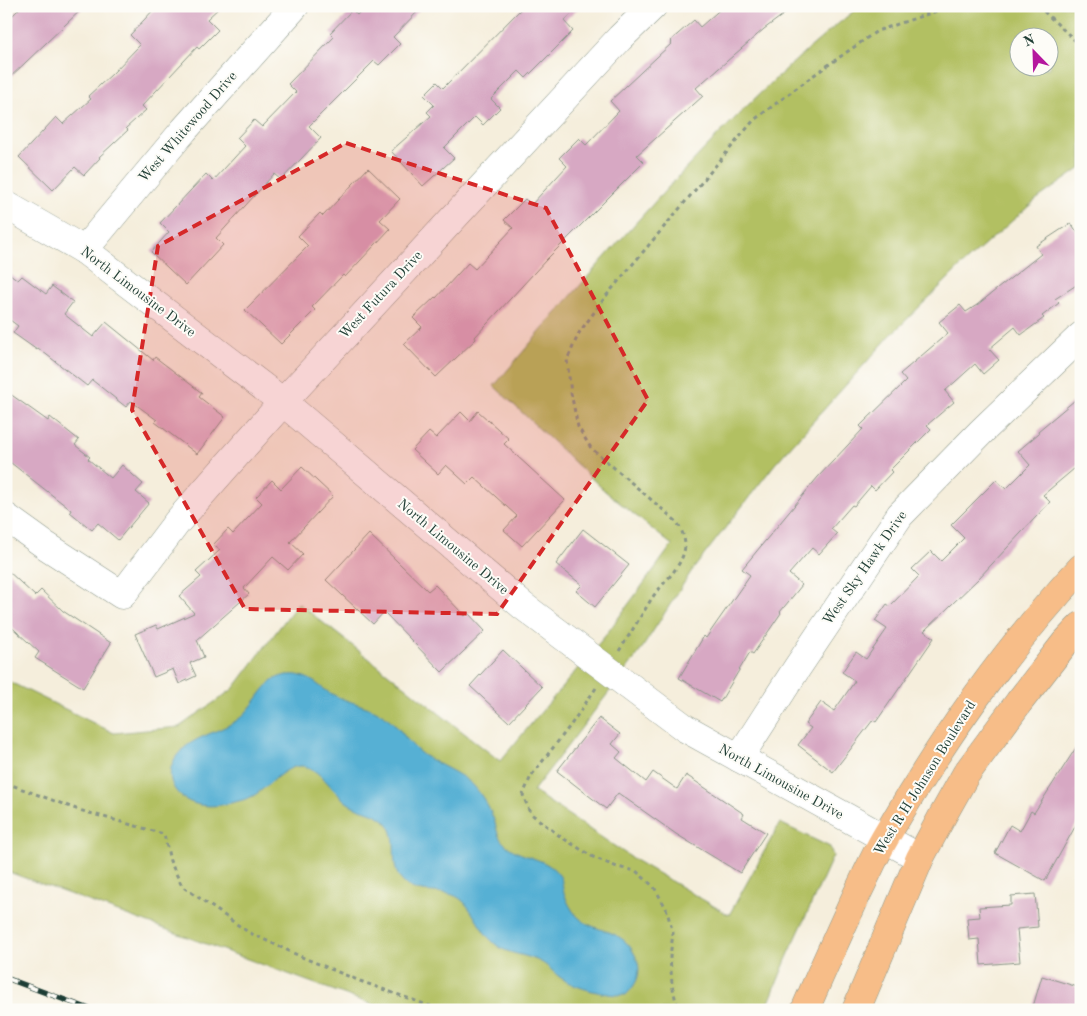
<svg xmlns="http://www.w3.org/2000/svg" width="1087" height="1016" font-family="'Old Standard TT',serif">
<rect width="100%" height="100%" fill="#fdfcf7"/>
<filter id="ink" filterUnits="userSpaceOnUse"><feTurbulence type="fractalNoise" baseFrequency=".02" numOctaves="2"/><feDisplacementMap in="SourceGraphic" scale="10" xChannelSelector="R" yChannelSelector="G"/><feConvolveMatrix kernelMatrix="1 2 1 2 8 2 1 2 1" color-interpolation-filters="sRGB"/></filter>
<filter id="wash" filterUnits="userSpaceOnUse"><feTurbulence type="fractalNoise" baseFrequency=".0096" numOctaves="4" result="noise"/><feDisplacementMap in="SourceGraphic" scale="20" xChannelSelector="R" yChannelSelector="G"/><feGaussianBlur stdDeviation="1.12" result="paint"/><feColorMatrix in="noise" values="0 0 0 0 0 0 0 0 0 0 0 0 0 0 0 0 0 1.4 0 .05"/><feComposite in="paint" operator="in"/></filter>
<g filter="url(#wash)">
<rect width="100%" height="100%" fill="#f5eedc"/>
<path fill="#b2c062" stroke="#687e4b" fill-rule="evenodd" d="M860,6H1081V168L1037,199L962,265L889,337L775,464L691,572L639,653L533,791L635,860L729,915L780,823L830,847L833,856L786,960L766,1010H387L6,871V680L114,733L179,727L233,689L298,603L500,761L605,636L672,545L605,491L494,386C542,329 591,272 641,217C709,142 780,69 860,6ZM1020,38H1050V68H1020Z"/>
<path fill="#57b0d4" stroke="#3b7684" d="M286,675C291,675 296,674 301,676C313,679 320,687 330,693C349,704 372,705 389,719C402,730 408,744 423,755C437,764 460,773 472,784C481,793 491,810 495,823C497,830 498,838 504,843C519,859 546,856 559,875C563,880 562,887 564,893C567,901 571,910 577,916C596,935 621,926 635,955C643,971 638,983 626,995C608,996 576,989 561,978C551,971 548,964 534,959C519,953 505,954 493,942C480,931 471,905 459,898C442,887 417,898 402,881C387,864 402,837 385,821C376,812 362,811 351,805C335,796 320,767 302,766C284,765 266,790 251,797C242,801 230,803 221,805C172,813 149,765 196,740C211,732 227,728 240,718C253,708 263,686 275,679C278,677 283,676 286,675Z"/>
<g id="blocks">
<g fill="#d7a8c3">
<polygon points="22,6 85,6 6,81 6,22"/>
<polygon points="157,6 221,6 207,19 218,30 199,49 197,47 142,106 146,110 126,128 128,130 99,157 100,158 84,175 75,167 53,190 19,157 56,117 63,124 91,99 88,96 112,74 140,45 130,35"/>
<polygon points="366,6 423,6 393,37 400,44 379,65 374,61 309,126 321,138 281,180 274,174 216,238 223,245 186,285 151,252 169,232 160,223 206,174 213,181 245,146 237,138 254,120 262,127 296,92 288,84 334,37 330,33 352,10 357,15"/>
<polygon points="524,6 581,6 564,21 573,31 526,78 519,71 491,99 500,108 483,125 475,117 444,148 454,158 423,186 391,151 431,116 427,112 434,105 424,95 437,82 443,88"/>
<polygon points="724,6 795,6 764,29 696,88 703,96 637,155 644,162 546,260 475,337 476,339 436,377 404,344 422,327 413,318 435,297 436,298 468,263 475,269 513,228 504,220 525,199 531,205 567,166 559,158 579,138 586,145 619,111 610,101 672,43 670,41 694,20 700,27"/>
<polygon points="368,168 400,199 380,220 390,229 345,277 343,275 312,307 315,310 281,344 245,310 308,246 298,236 320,213 323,216"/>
<polygon points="1071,223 1081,238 1081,282 1055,299 1059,303 1042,316 1044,318 1021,335 1015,327 989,349 999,360 983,374 975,364 945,391 954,402 927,425 931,429 890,470 892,472 875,490 871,486 854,506 852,505 831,529 837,534 819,554 812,548 789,574 802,585 780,612 781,613 753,654 750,652 720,702 679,678 704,636 706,638 750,575 742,569 818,477 863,429 860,426 906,381 900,374 948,333 939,322 960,305 966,312 977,305 1041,254 1036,246"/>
<polygon points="6,271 18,280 22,276 46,294 52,286 73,302 64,314 93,337 106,322 153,360 155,357 202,393 199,397 225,417 197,454 155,422 157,420 131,401 126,407 92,380 87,386 38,348 37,350 13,333 18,326 6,317"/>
<polygon points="6,391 48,421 50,417 79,440 75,445 90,457 88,459 111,478 122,465 143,484 136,492 149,503 118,540 98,523 92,530 70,512 71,510 6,459"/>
<polygon points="1081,395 1081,463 1043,495 1050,502 978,579 924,631 934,638 876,722 873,720 833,772 798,745 811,728 805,724 821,702 834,711 855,681 842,672 856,652 866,659 887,629 875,621 887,604 890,606 919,576 912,569 931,551 941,561 964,538 951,525 996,480 1006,489 1030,465 1018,451 1039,433 1038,431"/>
<polygon points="478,411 509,439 504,444 565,500 522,546 504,530 517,516 474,477 467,484 446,465 438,474 412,450 429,432 436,438 461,412 470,421"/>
<polygon points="302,467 333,496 290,542 303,554 288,570 273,557 244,588 249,594 197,640 204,657 190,663 196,676 179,684 173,669 154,677 135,634 156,625 158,629 194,613 179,596 201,577 196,572 220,550 213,545 228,529 233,534 262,503 256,497 272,480 281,489"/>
<polygon points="583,529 629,565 595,607 576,591 582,585 556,564"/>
<polygon points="369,534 428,591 435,585 465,616 468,613 485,631 442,672 384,612 373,624 326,580"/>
<polygon points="6,569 35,596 41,590 63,611 111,643 83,688 35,658 39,652 6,622"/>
<polygon points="503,650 542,687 509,722 470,686"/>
<polygon points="599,718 620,734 612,744 621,752 616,758 646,782 653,772 677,789 686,775 744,814 742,818 766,833 740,873 676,834 618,793 606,809 557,771"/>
<polygon points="1081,740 1081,816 1045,881 995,853 1010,825 1020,831 1031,811 1034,813"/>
<polygon points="1035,894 1038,927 1017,929 1020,962 981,965 979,939 969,940 967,918 980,917 979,907 1011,905 1011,896"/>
<polygon points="1042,976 1081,988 1081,1010 1032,1010"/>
</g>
</g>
</g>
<g filter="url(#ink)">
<use href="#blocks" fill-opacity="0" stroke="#8a9688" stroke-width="1"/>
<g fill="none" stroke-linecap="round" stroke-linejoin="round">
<defs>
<g id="minor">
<polyline points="6,205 84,250 283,402 523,606 685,728 920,858"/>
<polyline points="84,250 184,130 295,6"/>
<polyline points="6,517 45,545 122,595 178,521 283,402 620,38 653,6"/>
<polyline points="739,758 797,668 900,515 982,431 1081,336"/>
</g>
<g id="major">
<path d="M805,1010C822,970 840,931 858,892C867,874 875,855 885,838C941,741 1005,650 1081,568"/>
<polyline points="856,1010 920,858 943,815 966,774 1019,702 1065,643 1081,626"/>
</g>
</defs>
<use href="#minor" stroke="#8a9688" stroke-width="29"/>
<use href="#major" stroke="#8a9688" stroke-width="29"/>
<g stroke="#8a9688" stroke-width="3" stroke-dasharray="4 4" stroke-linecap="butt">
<polyline points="1038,6 1081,46"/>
<path d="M619,651C630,634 641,616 652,598C663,582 683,567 685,546C685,537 681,528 676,521L591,448L578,427L571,393L567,360L579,333L606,296L754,120L814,75L877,31L952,6"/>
<polyline points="596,688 570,726 531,776 523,795 530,813 561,837 593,857 617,867 636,871 654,887 666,908 673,933 670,957 672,984 676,1002 682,1010"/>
<polyline points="6,783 79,810 164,834 170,861 182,886 248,932 304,958 360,981 441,1010"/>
</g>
<use href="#minor" stroke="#fff" stroke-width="28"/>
<use href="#major" stroke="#f7bd88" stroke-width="28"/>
<defs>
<polyline id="rail" points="6,978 92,1010"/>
</defs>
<use href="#rail" stroke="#1f3d34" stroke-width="5.5"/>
<use href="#rail" stroke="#fdfcf7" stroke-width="4" stroke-dasharray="11" stroke-linecap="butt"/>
</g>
</g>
<path fill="#d62828" fill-opacity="0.2" stroke="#d62828" stroke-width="4" stroke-dasharray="10 6" stroke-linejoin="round" d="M346,143L546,208L648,400L497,614L245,609L132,410L158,246Z"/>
<g text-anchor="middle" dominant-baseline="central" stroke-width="4" stroke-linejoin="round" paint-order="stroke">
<g font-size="14" fill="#1f3d34" stroke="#fdfcf7">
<text transform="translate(188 127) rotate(-49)">West Whitewood Drive</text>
<text transform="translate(138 292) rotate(37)">North Limousine Drive</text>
<text transform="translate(381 295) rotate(-47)">West Futura Drive</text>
<text transform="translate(453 547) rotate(40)">North Limousine Drive</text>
<text transform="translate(865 568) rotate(-55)">West Sky Hawk Drive</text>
<text transform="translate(925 778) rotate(-58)">West R H Johnson Boulevard</text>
<text transform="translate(781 782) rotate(29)">North Limousine Drive</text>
</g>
</g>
<rect width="1087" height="1016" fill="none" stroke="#fdfcf7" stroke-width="25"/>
<g transform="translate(1034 52) rotate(337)"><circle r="24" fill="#fdfcf7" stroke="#a4b0a9"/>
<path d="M0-4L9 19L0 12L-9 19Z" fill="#b5179e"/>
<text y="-8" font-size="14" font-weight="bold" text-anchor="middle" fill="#1f3d34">N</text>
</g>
</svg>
